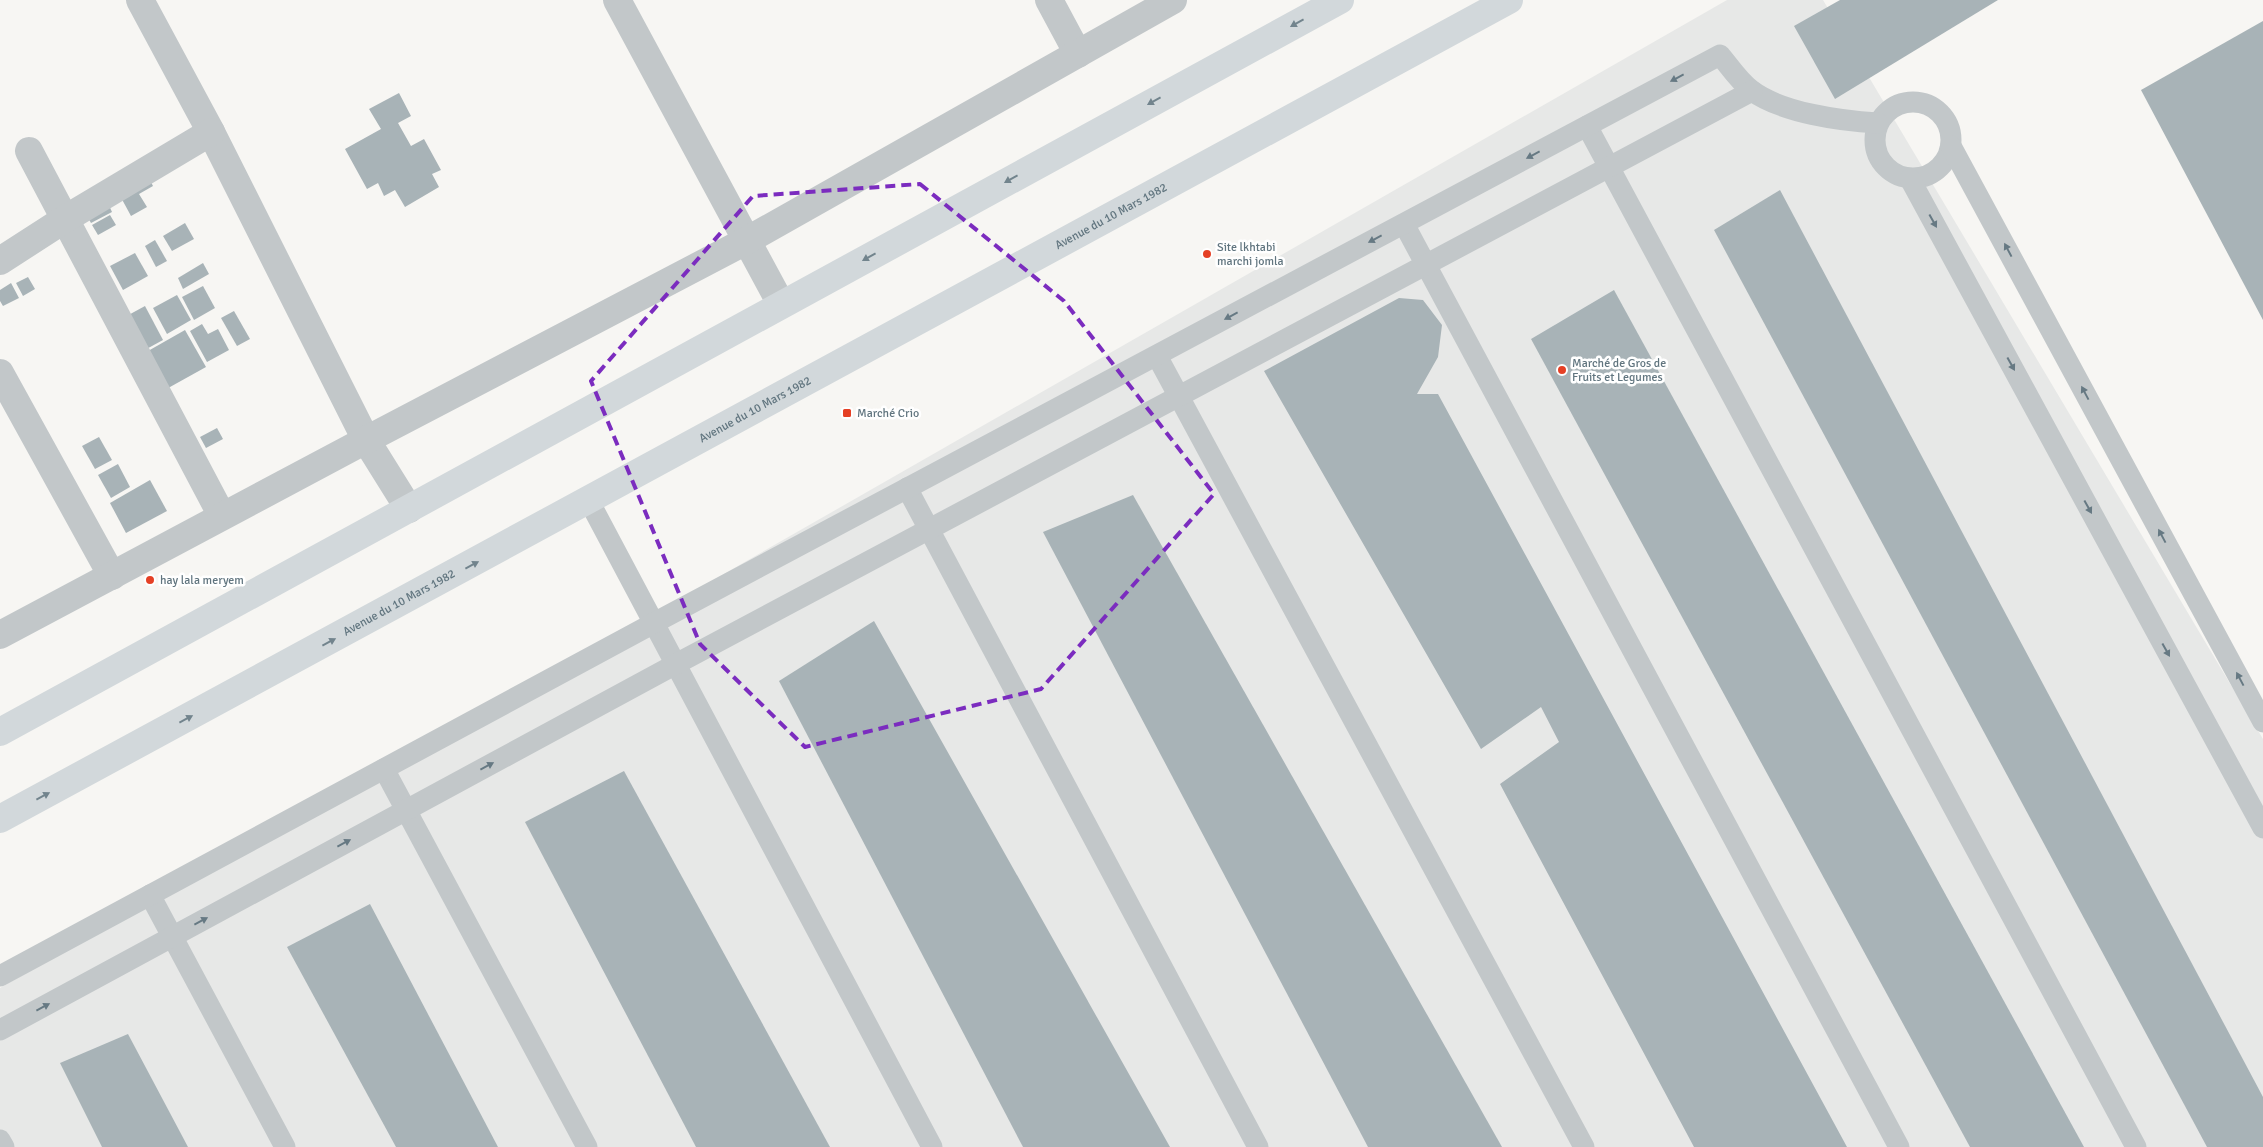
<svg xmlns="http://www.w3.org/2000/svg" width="2263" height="1147" font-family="Signika,sans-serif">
<rect width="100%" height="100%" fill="#f7f6f3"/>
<polygon fill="#e7e8e7" points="1727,0 1823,0 2263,739 2263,1147 0,1147 0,988"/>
<g fill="#a8b3b7">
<polygon points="1840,0 1998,0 1835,99 1794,26"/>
<polygon points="2263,21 2263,320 2141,90"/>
<polygon points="399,93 411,116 398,123 411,146 424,139 441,170 432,174 439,187 405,207 395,190 384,196 378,183 367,189 345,149 381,129 369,109"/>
<polygon points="148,176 153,186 139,194 147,207 131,216 118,192"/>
<polygon points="1780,190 2263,1097 2263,1147 2207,1147 1714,230"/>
<polygon points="106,199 112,212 91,223 84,211"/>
<polygon points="110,215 116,225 98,235 92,225"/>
<polygon points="185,223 194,239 172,251 163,236"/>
<polygon points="155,240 167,261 156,267 145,246"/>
<polygon points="135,253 148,276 123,290 110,266"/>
<polygon points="203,263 209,274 183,289 178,278"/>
<polygon points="28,277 35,289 23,296 16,283"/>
<polygon points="11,283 19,298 3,306 0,301 0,290"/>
<polygon points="203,286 215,308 194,320 182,297"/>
<polygon points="1614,290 2084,1147 1970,1147 1531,339"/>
<polygon points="177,295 191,320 167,334 153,308"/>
<polygon points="1399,298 1423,300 1442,325 1438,357 1417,394 1438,394 1847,1147 1694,1147 1500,784 1559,742 1541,707 1481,749 1264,371"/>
<polygon points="145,306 163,340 141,352 123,318"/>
<polygon points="234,311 250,339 237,346 221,318"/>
<polygon points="202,324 208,334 218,329 229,350 207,362 190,331"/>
<polygon points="185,330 206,367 161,392 141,355"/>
<polygon points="217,428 223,439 206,448 200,437"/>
<polygon points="99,437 112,460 95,469 82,446"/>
<polygon points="118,464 130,487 111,498 98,475"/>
<polygon points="150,480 167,511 126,533 110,503"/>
<polygon points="1133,495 1502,1147 1368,1147 1043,532"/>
<polygon points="874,621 1170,1147 1023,1147 779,681"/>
<polygon points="624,771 830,1147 696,1147 525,822"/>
<polygon points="370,904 498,1147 396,1147 287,947"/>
<polygon points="128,1034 188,1147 102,1147 60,1063"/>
</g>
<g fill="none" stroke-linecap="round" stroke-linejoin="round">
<g stroke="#c2c7c9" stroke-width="21">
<circle cx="1913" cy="140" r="38"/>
<polyline points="1587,126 2136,1147"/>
<polyline points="1951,146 2263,722"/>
<polyline points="1910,179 2263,828"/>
<polyline points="1404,224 1899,1147"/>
<polyline points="1157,356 1584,1147"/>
<polyline points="907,488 1258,1147"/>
<polyline points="589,501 932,1147"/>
<polyline points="384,769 587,1147"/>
<polyline points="150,895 285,1147"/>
<path d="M0,976L654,623L1720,55C1730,67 1739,81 1751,90C1781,113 1842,121 1878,123"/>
<polyline points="0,1030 676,664 1752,91"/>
<polyline points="0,1140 4,1147"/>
</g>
<g stroke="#c2c7c9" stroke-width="28">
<polyline points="140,0 211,132 366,440 409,509"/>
<polyline points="617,0 781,304"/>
<polyline points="1049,0 1078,54"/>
<polyline points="29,151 222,516"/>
<polyline points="0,261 65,219 211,132"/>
<polyline points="0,373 112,576"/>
<polyline points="0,635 366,440 746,241 1173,0"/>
</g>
<g stroke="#d2d8db" stroke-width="28">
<polyline points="0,732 1340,0"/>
<path id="s1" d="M0,819L1509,0"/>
</g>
</g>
<defs><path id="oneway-solid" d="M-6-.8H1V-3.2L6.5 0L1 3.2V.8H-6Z" transform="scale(1.25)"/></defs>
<g fill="#72848d">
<use href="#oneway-solid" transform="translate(1297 23) rotate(151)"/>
<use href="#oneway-solid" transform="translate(1154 101) rotate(151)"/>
<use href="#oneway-solid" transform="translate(1011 179) rotate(151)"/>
<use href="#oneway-solid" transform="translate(869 257) rotate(151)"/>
<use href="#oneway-solid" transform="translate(472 565) rotate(-28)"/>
<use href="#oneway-solid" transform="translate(329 642) rotate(-28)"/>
<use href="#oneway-solid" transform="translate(186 719) rotate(-28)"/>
<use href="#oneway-solid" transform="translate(43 796) rotate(-28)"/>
</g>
<g fill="#667983">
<use href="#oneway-solid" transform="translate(1677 78) rotate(152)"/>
<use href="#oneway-solid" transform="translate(1533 155) rotate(152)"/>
<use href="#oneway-solid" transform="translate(1933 221) rotate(61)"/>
<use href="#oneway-solid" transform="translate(1375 239) rotate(152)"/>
<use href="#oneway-solid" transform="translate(2008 250) rotate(-118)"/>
<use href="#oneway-solid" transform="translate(1231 316) rotate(152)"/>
<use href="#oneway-solid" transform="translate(2011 364) rotate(61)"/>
<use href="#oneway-solid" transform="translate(2085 393) rotate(-118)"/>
<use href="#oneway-solid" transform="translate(2088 507) rotate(61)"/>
<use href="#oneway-solid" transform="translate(2162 536) rotate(-118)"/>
<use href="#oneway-solid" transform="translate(2166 650) rotate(61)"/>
<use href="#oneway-solid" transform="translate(2240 679) rotate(-118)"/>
<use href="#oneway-solid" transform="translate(487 766) rotate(-28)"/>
<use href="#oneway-solid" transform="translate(344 843) rotate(-28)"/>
<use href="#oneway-solid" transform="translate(201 921) rotate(-28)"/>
<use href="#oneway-solid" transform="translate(43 1007) rotate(-28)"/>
</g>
<path fill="none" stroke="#7b2cbf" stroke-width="4" stroke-dasharray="10 6" stroke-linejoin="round" d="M920,184L1064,301L1214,494L1041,689L805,747L700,644L591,381L753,196Z"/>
<g fill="#e54025" stroke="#fff" stroke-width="2">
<circle cx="1207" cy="254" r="5"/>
<circle cx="1562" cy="370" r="5"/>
<rect x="842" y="408" width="10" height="10" rx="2.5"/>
<circle cx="150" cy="580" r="5"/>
</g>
<g text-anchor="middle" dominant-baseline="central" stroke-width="5" stroke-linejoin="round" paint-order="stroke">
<g font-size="12" fill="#61757f" stroke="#fff">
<text stroke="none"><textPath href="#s1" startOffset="1264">Avenue du 10 Mars 1982</textPath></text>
<text stroke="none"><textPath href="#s1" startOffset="859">Avenue du 10 Mars 1982</textPath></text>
<text stroke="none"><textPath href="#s1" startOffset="454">Avenue du 10 Mars 1982</textPath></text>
</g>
<g font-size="12" fill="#61757f" stroke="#fff" text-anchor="start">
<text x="1217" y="247">Site lkhtabi<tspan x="1217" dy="14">marchi jomla</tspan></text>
<text x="1572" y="363">Marché de Gros de<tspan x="1572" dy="14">Fruits et Legumes</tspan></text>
<text x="857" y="413">Marché Crio</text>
<text x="160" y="580">hay lala meryem</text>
</g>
</g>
</svg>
